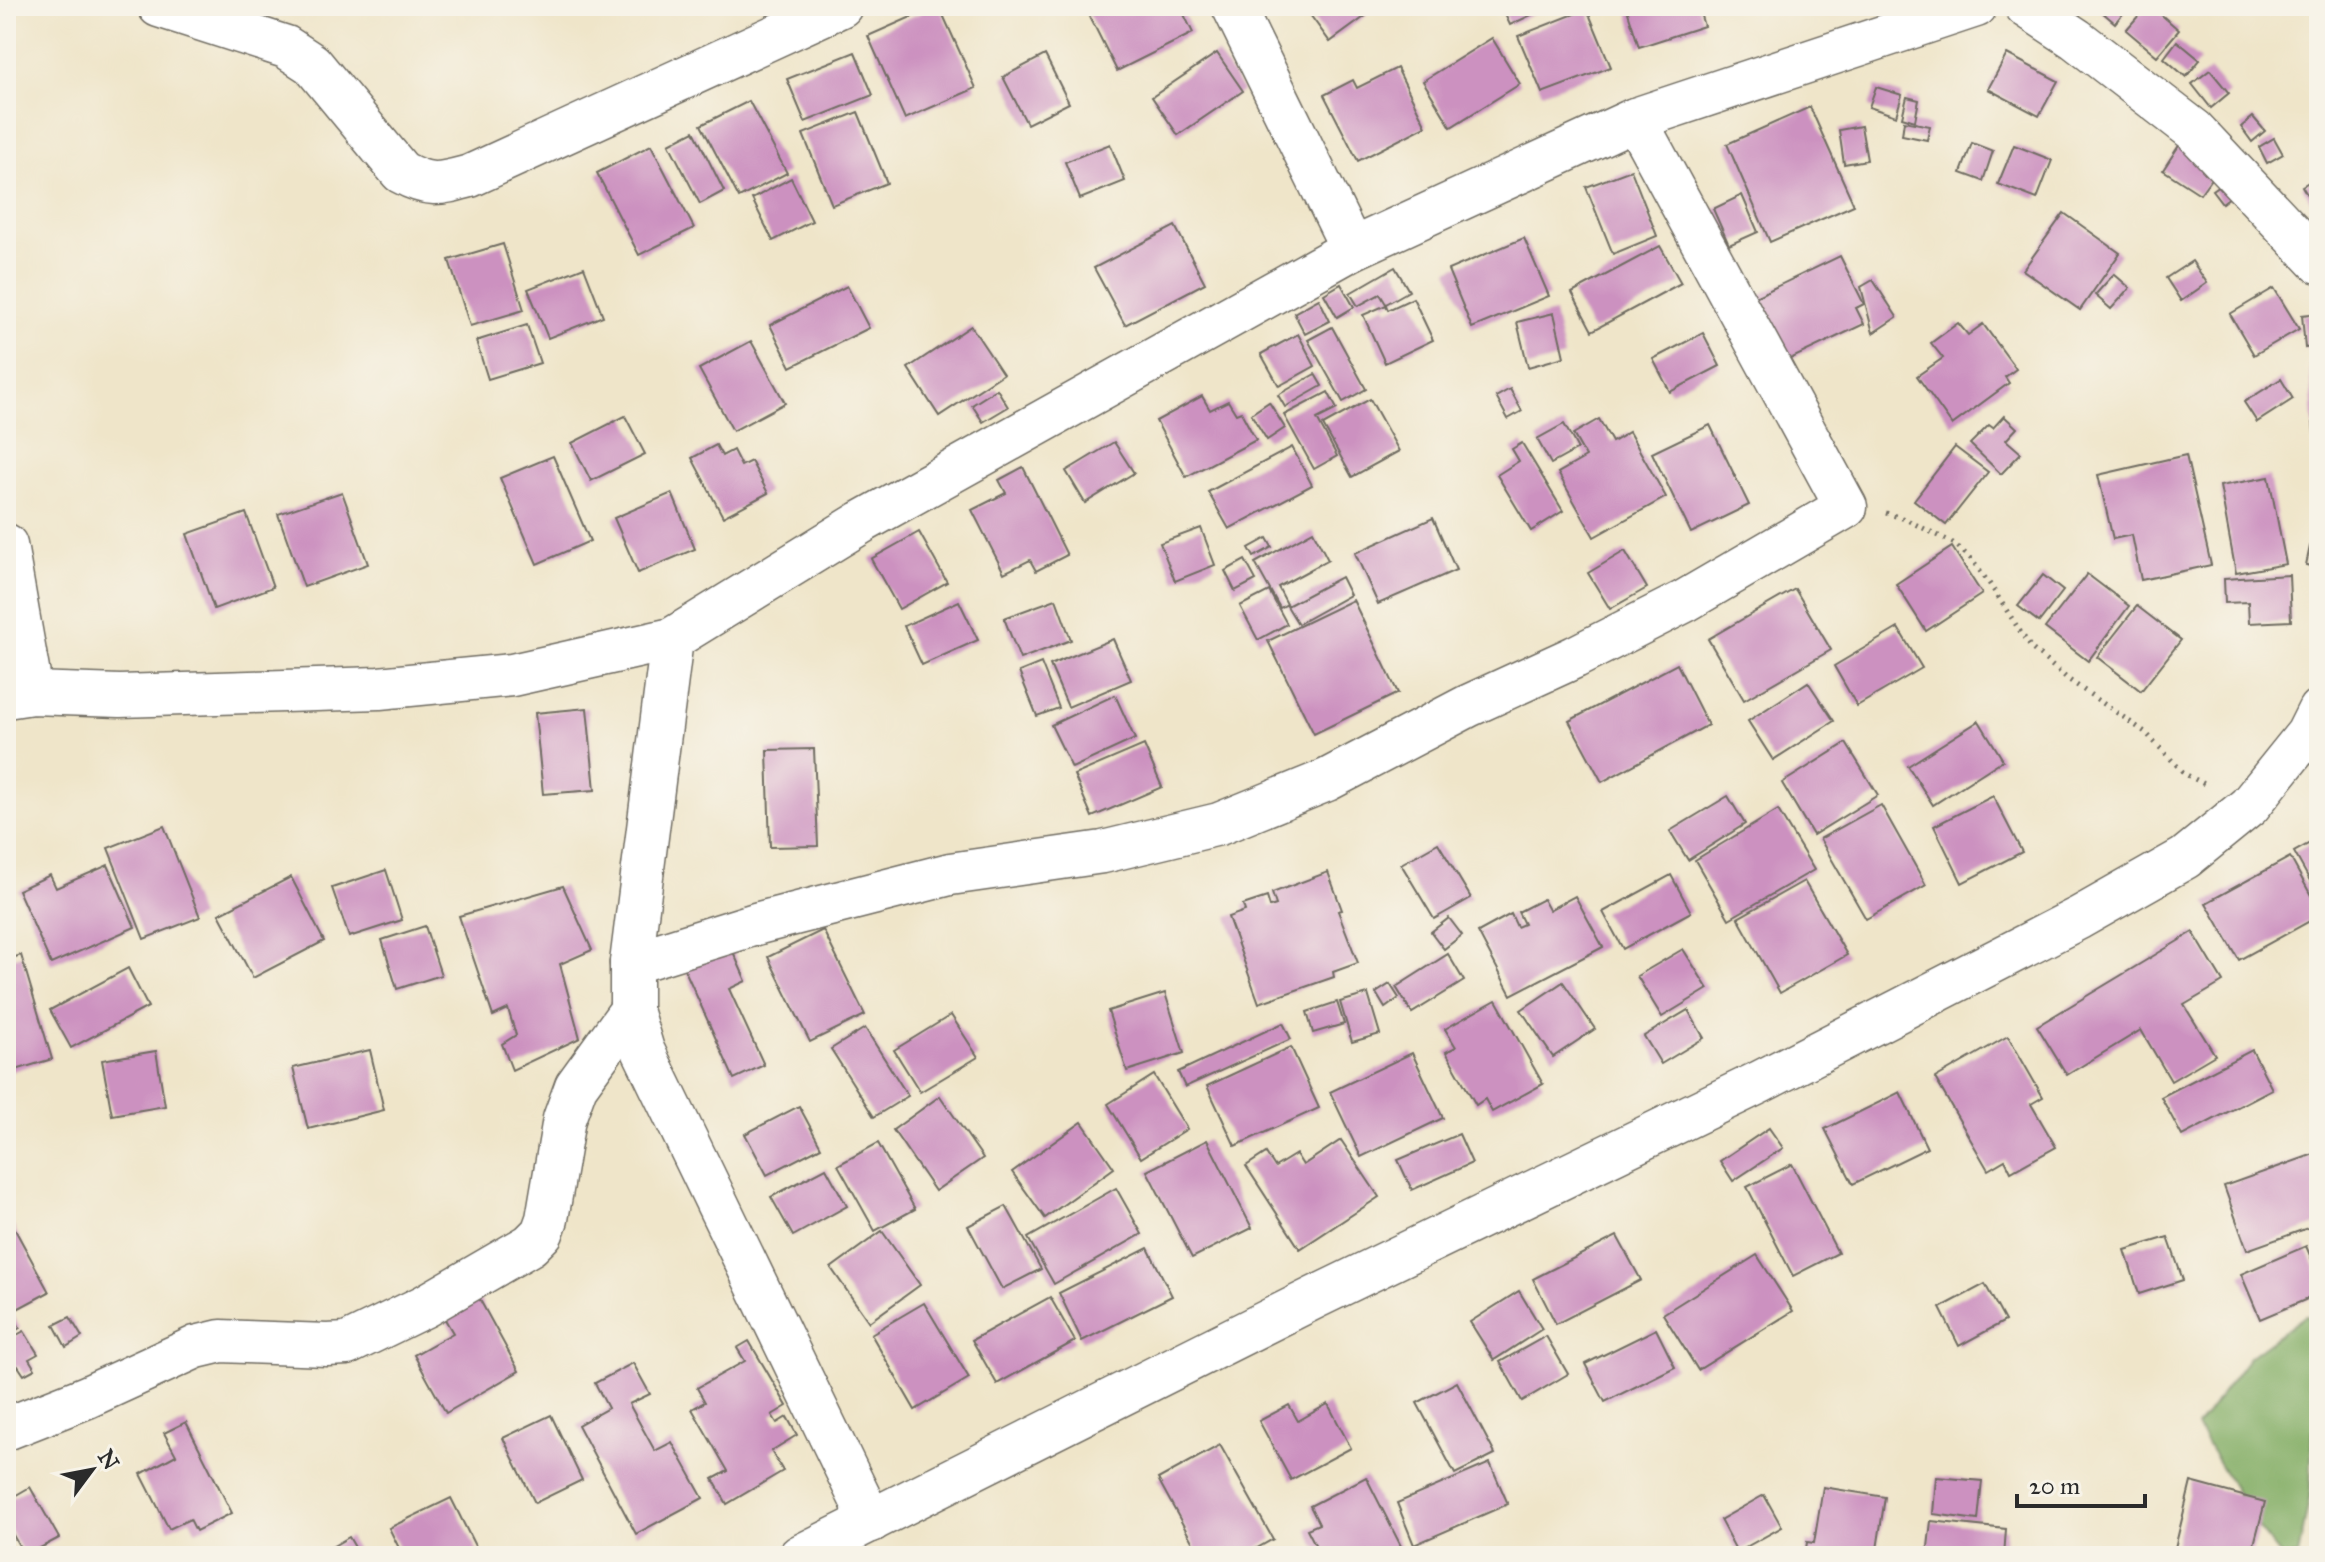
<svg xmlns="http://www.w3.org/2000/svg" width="2325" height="1562" font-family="'IM FELL Great Primer',serif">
<rect width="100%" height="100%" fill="#f7f3e8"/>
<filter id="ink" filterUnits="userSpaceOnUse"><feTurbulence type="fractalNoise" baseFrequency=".0125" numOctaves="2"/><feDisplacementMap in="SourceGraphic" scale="16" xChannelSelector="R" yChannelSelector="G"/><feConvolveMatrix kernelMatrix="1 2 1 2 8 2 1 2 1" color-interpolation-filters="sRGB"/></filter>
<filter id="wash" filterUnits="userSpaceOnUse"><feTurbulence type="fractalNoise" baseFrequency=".006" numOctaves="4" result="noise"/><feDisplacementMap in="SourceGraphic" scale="32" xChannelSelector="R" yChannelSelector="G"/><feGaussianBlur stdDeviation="1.8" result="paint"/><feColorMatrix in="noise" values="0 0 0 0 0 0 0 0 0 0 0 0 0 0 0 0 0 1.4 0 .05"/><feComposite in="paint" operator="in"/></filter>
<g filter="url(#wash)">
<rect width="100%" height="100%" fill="#efe5c9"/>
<polygon fill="#84ae66" stroke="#586c48" stroke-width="2" points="2305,1316 2319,1317 2319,1432 2312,1431 2310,1495 2298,1556 2281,1556 2257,1526 2197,1427 2249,1357"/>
<g id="blocks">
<g fill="#cc91c0">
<polygon points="936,6 939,6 976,88 905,119 868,36"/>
<polygon points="1091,6 1180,6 1193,33 1117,71 1086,9"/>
<polygon points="1316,6 1361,6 1367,15 1330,42 1308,12"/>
<polygon points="1501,6 1541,6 1542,10 1510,25"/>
<polygon points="1626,6 1698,6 1704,26 1639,47"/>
<polygon points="2095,6 2129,6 2115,23"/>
<polygon points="2147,6 2151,6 2179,30 2157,56 2126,30"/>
<polygon points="1587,9 1611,67 1542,93 1518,36"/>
<polygon points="1492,38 1520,84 1451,127 1423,81"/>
<polygon points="2177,41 2200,60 2186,77 2164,58"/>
<polygon points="855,52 873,95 805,122 787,79"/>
<polygon points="1217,53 1243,91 1178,135 1152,97"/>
<polygon points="2007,54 2058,81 2039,116 1988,89"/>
<polygon points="1045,55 1069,103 1027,124 1003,77"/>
<polygon points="1397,68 1426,126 1358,161 1324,95 1353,80 1357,88"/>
<polygon points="2210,70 2229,93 2211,108 2192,84"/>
<polygon points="1876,87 1902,95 1896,116 1869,107"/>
<polygon points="1907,97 1919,100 1915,121 1902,117"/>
<polygon points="749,101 787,173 739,198 701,125"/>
<polygon points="1810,107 1854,205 1770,242 1727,144"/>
<polygon points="858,112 887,183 832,205 803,134"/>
<polygon points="2253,117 2265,131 2252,142 2241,127"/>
<polygon points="1904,121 1930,126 1927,140 1902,135"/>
<polygon points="1861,126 1867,160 1844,164 1839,130"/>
<polygon points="694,131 724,191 700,204 669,144"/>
<polygon points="2274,138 2283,154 2267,163 2259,147"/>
<polygon points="2182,141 2220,166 2200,194 2163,170"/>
<polygon points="1972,143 1993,151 1983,181 1961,173"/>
<polygon points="1110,144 1125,181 1080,199 1065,162"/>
<polygon points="651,145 694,228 639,255 597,173"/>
<polygon points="2014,145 2052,160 2037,199 1998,184"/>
<polygon points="1631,170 1657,236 1613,254 1586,187"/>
<polygon points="2319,176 2319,208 2316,210 2302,186"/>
<polygon points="791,178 812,221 773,241 752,199"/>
<polygon points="2225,181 2234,194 2222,203 2212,190"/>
<polygon points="1742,195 1758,232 1729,245 1713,209"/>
<polygon points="2064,213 2120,253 2080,310 2023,270"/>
<polygon points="1175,226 1205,283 1125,325 1094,268"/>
<polygon points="1524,238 1549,296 1472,328 1448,270"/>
<polygon points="503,244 524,310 470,326 449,260"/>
<polygon points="1660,246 1681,283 1592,331 1572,293"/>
<polygon points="1840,256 1864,304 1856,308 1864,324 1786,361 1755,297"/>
<polygon points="2192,261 2207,283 2181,301 2166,278"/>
<polygon points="584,267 603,316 548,338 528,289"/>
<polygon points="1395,267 1409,291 1386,304 1380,294 1358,306 1350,293"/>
<polygon points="2114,274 2130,288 2111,309 2095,295"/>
<polygon points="1873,280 1897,317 1873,333 1861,287"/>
<polygon points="1341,284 1354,307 1337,317 1324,294"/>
<polygon points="847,286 869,328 791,367 770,325"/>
<polygon points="2274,288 2299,329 2254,355 2230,314"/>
<polygon points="1413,298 1433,340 1385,363 1363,315 1386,305 1388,310"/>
<polygon points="1319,299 1330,321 1305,334 1294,313"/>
<polygon points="1554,313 1564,357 1528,367 1517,322"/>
<polygon points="2319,313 2319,346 2305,348 2302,315"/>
<polygon points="1958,323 1968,335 1983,324 2016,369 2005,377 2009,383 1952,425 1917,376 1943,358 1931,343"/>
<polygon points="527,325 540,363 488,379 476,341"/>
<polygon points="971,326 1003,374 939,416 908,368"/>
<polygon points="1332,327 1366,389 1343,402 1308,340"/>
<polygon points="1703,333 1720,366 1670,392 1653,359"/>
<polygon points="1298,334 1315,366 1279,386 1261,354"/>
<polygon points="751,341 785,403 733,431 699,369"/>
<polygon points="2319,362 2319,448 2315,448 2309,363"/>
<polygon points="1315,374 1322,386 1285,407 1278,395"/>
<polygon points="2281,379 2293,399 2257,422 2244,402"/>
<polygon points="997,389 1008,407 983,422 972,405"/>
<polygon points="1510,389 1522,411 1508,419 1496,397"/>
<polygon points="1328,392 1337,409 1317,419 1337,456 1314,469 1284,415"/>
<polygon points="1202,396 1210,410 1228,401 1236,414 1241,412 1256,440 1186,477 1156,421"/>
<polygon points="1370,399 1399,451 1352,477 1323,425"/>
<polygon points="1269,402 1285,428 1267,440 1251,414"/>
<polygon points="625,416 645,454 591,481 572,443"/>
<polygon points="2004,416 2017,428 2006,440 2021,453 2001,474 1970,444 1989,425 1993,428"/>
<polygon points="1599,419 1612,442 1629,432 1666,497 1594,537 1558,473 1586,457 1573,434"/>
<polygon points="1564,424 1578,449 1551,464 1537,439"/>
<polygon points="1710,425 1749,505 1691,533 1652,453"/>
<polygon points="1114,442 1134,473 1085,503 1066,471"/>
<polygon points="1522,443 1563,511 1531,531 1497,475 1519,461 1512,449"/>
<polygon points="716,445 722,456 733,450 741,466 751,461 768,493 723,517 692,458"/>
<polygon points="1292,447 1312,485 1229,529 1208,492"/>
<polygon points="1955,447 1988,472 1946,525 1914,500"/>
<polygon points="2186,455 2211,565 2141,580 2132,535 2113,539 2098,475"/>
<polygon points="553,456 590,541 537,564 500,478"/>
<polygon points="1023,467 1067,555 1036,571 1030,560 1004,573 972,510 1006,493 999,480"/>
<polygon points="2269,477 2286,564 2236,573 2220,486"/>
<polygon points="342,492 368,564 304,587 278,514"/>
<polygon points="672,493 695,549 638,573 614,518"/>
<polygon points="246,513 273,587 214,609 187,534"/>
<polygon points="1433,518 1456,570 1378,604 1355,553"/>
<polygon points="1201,528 1215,565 1175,581 1160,543"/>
<polygon points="1313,531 1328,560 1278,587 1287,604 1280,608 1255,563"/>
<polygon points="919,532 947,582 899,609 871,559"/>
<polygon points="2312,537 2319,539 2319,568 2306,565"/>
<polygon points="1267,538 1272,547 1254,557 1249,548"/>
<polygon points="1952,547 1982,594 1926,631 1896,584"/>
<polygon points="1625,551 1647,588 1610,609 1588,573"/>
<polygon points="1245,560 1256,580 1235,591 1225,571"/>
<polygon points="2087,574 2129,606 2088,661 2045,628"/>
<polygon points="2043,575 2063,591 2039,622 2018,606"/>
<polygon points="2289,575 2291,621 2249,623 2248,602 2225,603 2224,579"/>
<polygon points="1341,577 1350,595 1298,624 1287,606"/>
<polygon points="1795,589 1831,650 1744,700 1708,639"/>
<polygon points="1269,591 1287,624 1258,640 1240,606"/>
<polygon points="1056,599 1071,640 1020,659 1004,618"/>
<polygon points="1353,600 1398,693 1314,734 1268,641"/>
<polygon points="959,601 978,640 922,665 904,626"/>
<polygon points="2137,606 2181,640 2141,691 2097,657"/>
<polygon points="1898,628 1922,668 1857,706 1834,666"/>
<polygon points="1113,639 1131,680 1068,707 1050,665"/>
<polygon points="1041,663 1059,708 1037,716 1019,672"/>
<polygon points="1677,664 1708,725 1602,782 1569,721"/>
<polygon points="1808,682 1834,721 1773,760 1748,721"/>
<polygon points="1115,695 1135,739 1072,768 1051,725"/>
<polygon points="587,708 595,790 543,794 535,713"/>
<polygon points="1979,721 2003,760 1933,805 1908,766"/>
<polygon points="1846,743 1878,795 1813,835 1782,783"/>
<polygon points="1144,745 1162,787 1092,817 1074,775"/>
<polygon points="814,749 818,846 770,847 767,750"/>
<polygon points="1728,796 1745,824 1688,860 1670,831"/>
<polygon points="1993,796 2022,852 1962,883 1934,826"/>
<polygon points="1881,805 1926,885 1866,919 1820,839"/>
<polygon points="1778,810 1814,870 1729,919 1695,860"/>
<polygon points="164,826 200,917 144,939 108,848"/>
<polygon points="2319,838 2319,897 2294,852"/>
<polygon points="1438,843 1471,898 1434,919 1401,864"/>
<polygon points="2290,857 2319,910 2319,916 2239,960 2206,903"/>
<polygon points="108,865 135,927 51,964 18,890 50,875 56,888"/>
<polygon points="386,870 402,920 349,937 332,888"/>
<polygon points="1328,872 1342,910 1338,911 1358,963 1333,972 1334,977 1259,1003 1228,917 1245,911 1243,905 1267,897 1270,907 1276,905 1272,893"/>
<polygon points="1671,875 1691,912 1623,949 1603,912"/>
<polygon points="291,877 324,941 253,978 219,914"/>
<polygon points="1804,881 1847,955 1780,993 1738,918"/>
<polygon points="563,886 592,950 560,964 580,1038 512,1070 502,1044 516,1035 508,1009 493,1016 459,916"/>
<polygon points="1575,896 1603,947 1511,995 1478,932 1511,914 1517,927 1524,924 1518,912 1543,899 1549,910"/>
<polygon points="1449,918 1462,935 1444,949 1431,932"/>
<polygon points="425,926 441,975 397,989 382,940"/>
<polygon points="823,930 865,1015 810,1042 768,957"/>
<polygon points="2193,932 2223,982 2184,1005 2215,1055 2171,1081 2141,1030 2067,1075 2037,1026"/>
<polygon points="731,947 746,981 729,989 764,1065 734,1079 684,968"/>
<polygon points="1683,949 1708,989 1662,1017 1637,976"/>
<polygon points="1448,954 1464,981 1412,1013 1396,987"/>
<polygon points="21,955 52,1059 6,1073 6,960"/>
<polygon points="128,968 148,1007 71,1048 50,1010"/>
<polygon points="1563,982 1595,1029 1553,1057 1521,1010"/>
<polygon points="1390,984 1399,998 1385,1008 1376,993"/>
<polygon points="1165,993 1184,1053 1127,1071 1108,1011"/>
<polygon points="1368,994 1380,1034 1352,1042 1340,1002"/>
<polygon points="1496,1000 1543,1084 1492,1112 1485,1099 1476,1105 1446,1052 1456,1047 1445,1029"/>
<polygon points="1337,1002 1344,1024 1313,1033 1307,1012"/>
<polygon points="1688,1010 1704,1038 1661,1064 1644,1036"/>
<polygon points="951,1015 978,1057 920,1092 894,1050"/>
<polygon points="1283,1023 1291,1039 1185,1087 1178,1072"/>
<polygon points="865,1028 908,1096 874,1117 831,1049"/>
<polygon points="2008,1036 2043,1097 2031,1104 2056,1147 2011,1172 2005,1160 1988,1170 1935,1078"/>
<polygon points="1291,1047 1319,1108 1235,1146 1207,1086"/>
<polygon points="370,1050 384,1110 308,1129 293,1068"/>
<polygon points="2252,1050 2272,1089 2182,1136 2161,1097"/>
<polygon points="156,1051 165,1106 112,1115 102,1060"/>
<polygon points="1412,1053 1443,1118 1361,1157 1330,1092"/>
<polygon points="1154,1075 1187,1129 1141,1158 1108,1104"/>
<polygon points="1900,1092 1927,1148 1853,1184 1825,1129"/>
<polygon points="940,1096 983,1158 935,1191 893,1130"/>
<polygon points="799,1106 821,1147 767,1175 745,1134"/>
<polygon points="1082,1122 1114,1168 1045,1218 1012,1172"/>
<polygon points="1769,1128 1783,1148 1733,1181 1720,1161"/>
<polygon points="1459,1134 1472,1163 1412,1190 1398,1160"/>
<polygon points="1207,1140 1252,1228 1192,1258 1147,1171"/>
<polygon points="1341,1140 1379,1197 1300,1249 1246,1166 1266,1153 1275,1167 1296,1154 1303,1165"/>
<polygon points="878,1143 915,1209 875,1231 838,1165"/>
<polygon points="2317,1153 2319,1224 2247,1250 2224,1186"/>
<polygon points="1792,1164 1838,1253 1793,1276 1747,1187"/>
<polygon points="826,1168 847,1206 793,1236 771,1197"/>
<polygon points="1116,1188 1142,1234 1054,1284 1028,1238"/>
<polygon points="1006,1206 1041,1269 1002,1289 968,1226"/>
<polygon points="6,1213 49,1292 6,1315"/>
<polygon points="882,1231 920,1285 869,1322 831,1268"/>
<polygon points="1617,1236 1641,1280 1556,1324 1533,1279"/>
<polygon points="2168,1237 2183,1280 2139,1294 2125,1250"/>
<polygon points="2306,1246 2319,1276 2319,1294 2260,1319 2241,1274"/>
<polygon points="1148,1248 1172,1296 1082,1341 1059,1293"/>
<polygon points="1757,1255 1793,1311 1698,1370 1663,1314"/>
<polygon points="1985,1284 2005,1321 1959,1346 1940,1308"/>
<polygon points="474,1289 519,1371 446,1413 414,1355 453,1333 439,1309"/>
<polygon points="1519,1291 1542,1329 1494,1360 1470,1322"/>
<polygon points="1050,1297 1075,1341 997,1384 972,1340"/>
<polygon points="924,1303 969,1378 915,1410 871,1334"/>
<polygon points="12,1314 20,1328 6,1336 6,1317"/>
<polygon points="70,1317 82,1337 66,1347 54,1325"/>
<polygon points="1656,1329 1675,1367 1605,1402 1585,1364"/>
<polygon points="24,1331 38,1354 29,1359 35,1369 24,1375 18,1366 10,1371 6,1364 6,1341"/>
<polygon points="1546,1336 1568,1374 1522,1401 1500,1362"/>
<polygon points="749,1341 787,1406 772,1415 777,1423 787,1417 797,1435 771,1451 783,1471 727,1504 713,1479 728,1471 692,1409 705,1402 697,1388 745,1361 737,1348"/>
<polygon points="633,1363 650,1394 629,1404 655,1451 672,1442 703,1498 636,1534 578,1425 608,1408 595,1383"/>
<polygon points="1457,1382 1495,1454 1455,1474 1417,1403"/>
<polygon points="1328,1404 1351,1448 1291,1480 1259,1421 1289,1405 1298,1421"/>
<polygon points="551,1415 582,1480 535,1503 503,1438"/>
<polygon points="186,1422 232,1513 196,1531 190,1519 169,1529 141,1474 176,1455 164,1433"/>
<polygon points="1220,1445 1273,1539 1243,1556 1200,1556 1158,1479"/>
<polygon points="1490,1463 1508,1504 1414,1545 1397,1503"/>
<polygon points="1366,1477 1406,1556 1321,1556 1307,1529 1319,1524 1310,1506"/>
<polygon points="1936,1477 1982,1481 1978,1520 1933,1514"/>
<polygon points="2191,1482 2265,1502 2251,1556 2173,1556"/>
<polygon points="30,1487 59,1538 25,1556 6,1523 6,1501"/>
<polygon points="1823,1487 1885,1497 1876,1556 1805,1556 1807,1542 1814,1543"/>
<polygon points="1764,1495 1782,1527 1737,1552 1720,1520"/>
<polygon points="451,1498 480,1556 403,1556 389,1528"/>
<polygon points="1931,1521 2006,1529 2004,1556 1927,1556"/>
<polygon points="349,1537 360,1556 326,1556 323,1552"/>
<polygon points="6,1540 13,1552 7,1556 6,1556"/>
<polygon points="2077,1549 2101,1555 2101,1556 2075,1556"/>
</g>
</g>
</g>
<g filter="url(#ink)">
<use href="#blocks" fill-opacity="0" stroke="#706c62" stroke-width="2"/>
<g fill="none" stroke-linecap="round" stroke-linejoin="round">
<defs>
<g id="minor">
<path d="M159,6L286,47L312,64L401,172C430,188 440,184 470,176L841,6"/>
<polyline points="1233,6 1352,249"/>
<polyline points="2026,6 2076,39 2194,130 2319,262"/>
<polyline points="6,545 32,693"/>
<polyline points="672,639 631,963 631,1010 643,1050 871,1521"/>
<polyline points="6,697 32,693 120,696 379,688 512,675 672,639 862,522 1352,249 1635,119 1976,6"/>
<polyline points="631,963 759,923 950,874 1103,852 1219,824 1327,780 1468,706 1575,657 1685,601 1846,507 1635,119"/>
<polyline points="6,1429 87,1397 196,1347 221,1341 327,1345 347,1344 425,1306 530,1245 542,1233 547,1219 564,1119 576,1086 631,1010"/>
<polyline points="800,1556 1316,1297 1760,1082 2079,918 2185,858 2249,806 2307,734 2319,710"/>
</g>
</defs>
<use href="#minor" stroke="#706c62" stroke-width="45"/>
<polyline stroke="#706c62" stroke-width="5" stroke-dasharray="2 6" stroke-linecap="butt" points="1886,513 1905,519 1955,544 1971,559 1989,583 2031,648 2069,680 2145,732 2185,774 2208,786"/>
<use href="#minor" stroke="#fff" stroke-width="42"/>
</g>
</g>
<rect width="2325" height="1562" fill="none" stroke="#f7f3e8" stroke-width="32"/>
<g transform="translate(92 1470) rotate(58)" stroke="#f7f3e8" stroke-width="6" paint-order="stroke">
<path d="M0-6L14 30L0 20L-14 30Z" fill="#2b2b2b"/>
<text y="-12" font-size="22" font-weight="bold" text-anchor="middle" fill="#2b2b2b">N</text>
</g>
<path d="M2017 1494v12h128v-12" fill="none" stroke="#2b2b2b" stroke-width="4"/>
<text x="2029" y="1494" font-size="24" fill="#2b2b2b" stroke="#f7f3e8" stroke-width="6" paint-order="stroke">20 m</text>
</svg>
